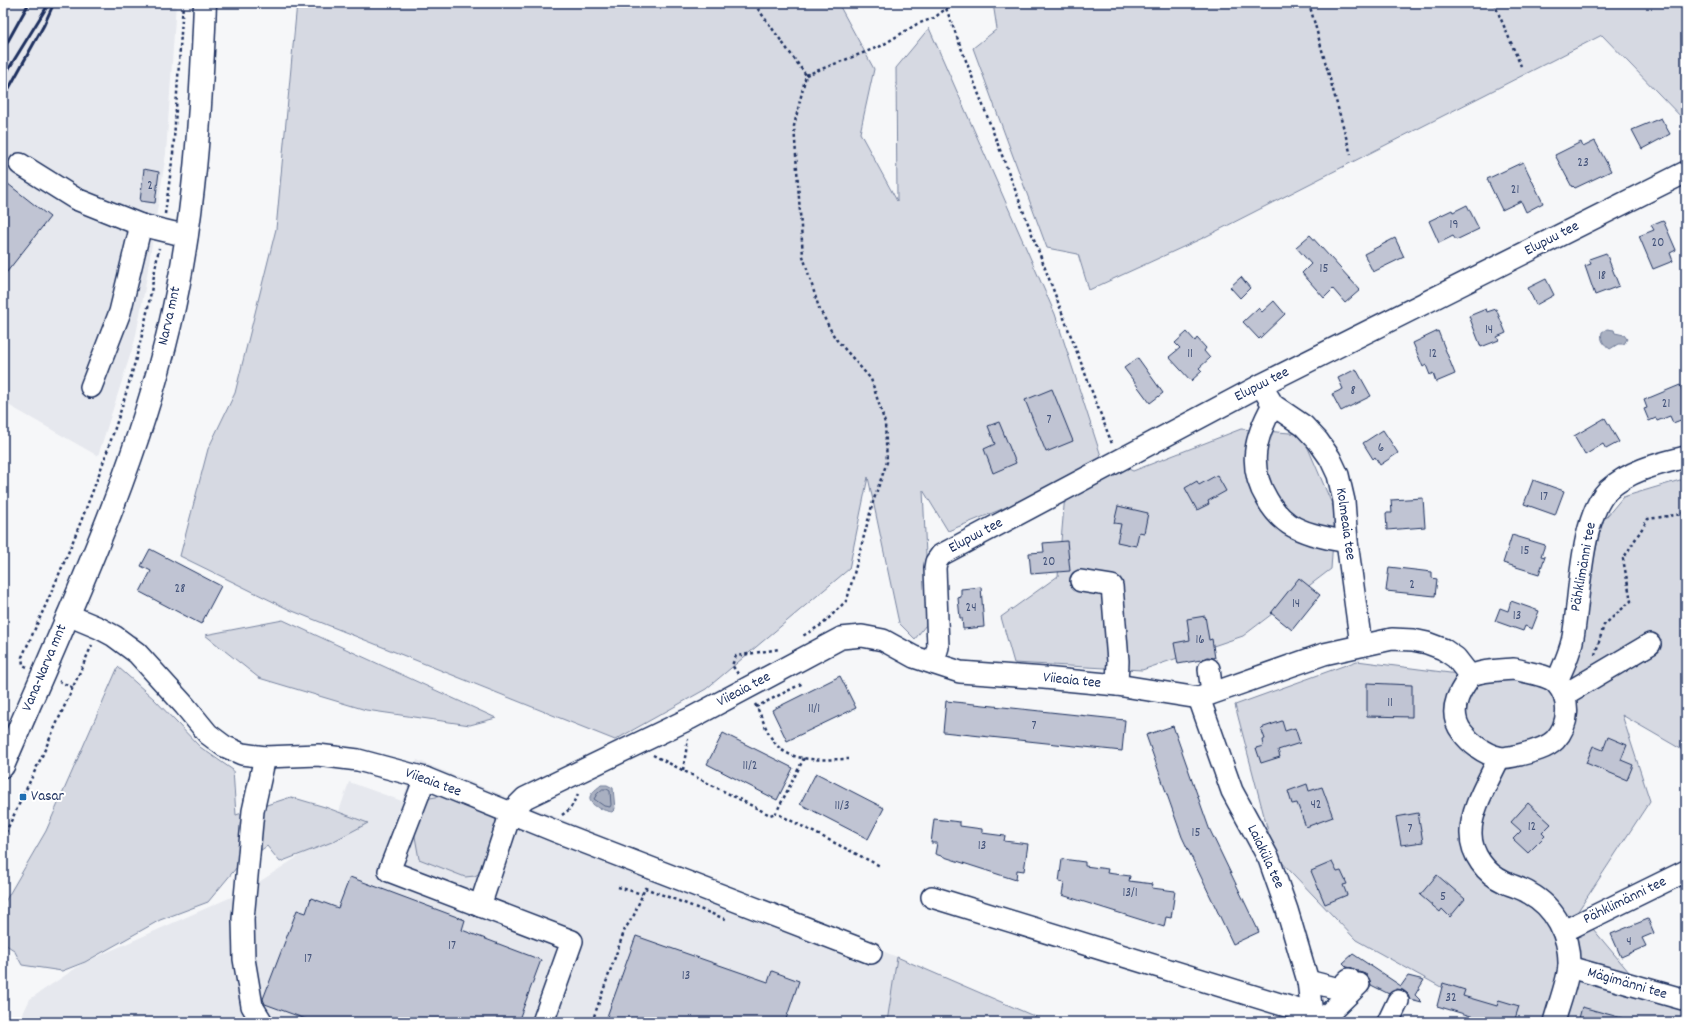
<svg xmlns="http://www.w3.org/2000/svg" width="1689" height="1025" font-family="Dekko,sans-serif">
<rect width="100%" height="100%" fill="#f6f7f9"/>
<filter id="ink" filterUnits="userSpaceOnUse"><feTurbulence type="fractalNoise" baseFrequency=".025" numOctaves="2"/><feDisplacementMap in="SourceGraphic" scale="8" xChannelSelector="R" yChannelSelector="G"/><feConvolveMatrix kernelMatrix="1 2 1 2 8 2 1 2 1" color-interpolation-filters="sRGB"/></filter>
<g filter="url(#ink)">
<g fill="#e6e8ee">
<polygon points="3,3 176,3 166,154 145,288 135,340 98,456 3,402"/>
<polygon points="417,760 897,957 887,1022 19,1022 30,999 85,962 245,891 331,835 349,782 402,801"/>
</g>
<g fill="#d6d9e2" stroke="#7884a0">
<polygon points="297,3 838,3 874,69 860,133 897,201 896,68 929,28 1055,314 1101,456 1133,471 1241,429 1302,434 1335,511 1331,569 1243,636 1142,670 1014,663 1001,617 1058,576 1066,483 948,531 923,490 929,621 915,639 899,623 868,477 849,569 706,689 615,740 290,610 180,556 208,449 235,393 276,229"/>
<polygon points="993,3 1686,3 1686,122 1602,35 1205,237 1089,290 1078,254 1047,248 973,48 997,29"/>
<polygon points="1680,480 1686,481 1686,752 1622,715 1650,801 1578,911 1629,972 1686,1001 1686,1022 1504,1022 1356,940 1274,854 1235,705 1357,661 1450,673 1566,681 1602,522 1623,497"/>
<polygon points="283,620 496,718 470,725 366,710 259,678 205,635"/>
<polygon points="118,667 154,699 200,747 233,770 236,815 291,797 325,807 368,823 332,842 280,862 267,846 237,867 208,902 160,920 85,962 62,971 22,965 14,950 3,943 3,905 46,831"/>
<polygon points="442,796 496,817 496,827 481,872 475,876 465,877 419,859 414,831 423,806 430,798"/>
<polygon points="897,957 1036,1017 1034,1022 887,1022"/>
</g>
<g fill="#a9b0c1" stroke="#707c99">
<path d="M1607,329L1614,330L1615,333L1624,335L1627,339L1624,344H1618L1610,349C1604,344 1600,341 1602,332Z"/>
<path d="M601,785H607L613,788L615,809L612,812C606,811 588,806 590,797C591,792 598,788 601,785Z"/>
</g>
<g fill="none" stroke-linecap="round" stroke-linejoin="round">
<polygon stroke="#546386" stroke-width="1" points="603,789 607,789 610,791 611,805 610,807 604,806 594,799 597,794"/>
</g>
<g fill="#c0c4d3" stroke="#1b2f5e">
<polygon points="1661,118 1670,134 1642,149 1632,130"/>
<polygon points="1595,141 1611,171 1575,188 1573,186 1572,187 1555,155 1581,142 1583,147"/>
<polygon points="1523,162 1543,203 1526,212 1521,201 1502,210 1487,179"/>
<polygon points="144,169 159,172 155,203 140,201"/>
<polygon points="3,180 50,217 3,277"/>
<polygon points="1467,205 1479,229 1456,240 1453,236 1439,243 1429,221 1452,210 1453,212"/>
<polygon points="1663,220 1676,250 1670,253 1673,261 1653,269 1639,236 1654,230 1651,225"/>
<polygon points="1310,235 1360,290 1345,303 1333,289 1324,298 1302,273 1311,264 1296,247"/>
<polygon points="1395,238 1404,257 1373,272 1364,254"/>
<polygon points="1606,253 1619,286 1595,295 1585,266 1591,264 1589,259"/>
<polygon points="1241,277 1250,288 1240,298 1230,287"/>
<polygon points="1546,279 1554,295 1536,305 1528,288"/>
<polygon points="1274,301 1285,314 1259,339 1243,322 1258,308 1262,312"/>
<polygon points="1486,309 1487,312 1496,309 1506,333 1497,337 1499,340 1481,347 1469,316"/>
<polygon points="1438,331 1455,374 1436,382 1433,373 1430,375 1426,365 1423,367 1413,343"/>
<polygon points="1187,332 1195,341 1197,338 1206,348 1204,351 1210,358 1199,368 1202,371 1191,381 1169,357 1180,348 1175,343"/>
<polygon points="1138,358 1163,393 1150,403 1124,368"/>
<polygon points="1356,369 1371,396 1341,411 1332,394 1343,389 1338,378"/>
<polygon points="1680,385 1686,399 1686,418 1673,423 1670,416 1657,421 1656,418 1649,421 1644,409 1647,408 1644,400"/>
<polygon points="1052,389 1073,441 1046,452 1025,400"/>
<polygon points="1605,418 1619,442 1606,449 1603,444 1585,455 1574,436"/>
<polygon points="999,422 1016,463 993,473 984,449 995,444 988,426"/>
<polygon points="1383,430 1398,453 1380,465 1375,457 1373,459 1363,443"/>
<polygon points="1217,475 1226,491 1208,501 1209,504 1197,510 1185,488 1197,481 1199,485"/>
<polygon points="1533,480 1564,491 1555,515 1524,504"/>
<polygon points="1423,498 1425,527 1387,530 1386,513 1392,513 1391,500"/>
<polygon points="1118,506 1148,513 1144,533 1139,532 1136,546 1117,542 1121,524 1114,523"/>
<polygon points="1512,535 1545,545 1541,556 1545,557 1539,574 1503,563"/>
<polygon points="1067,541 1070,571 1031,574 1029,553 1044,552 1043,543"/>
<polygon points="150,549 221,586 201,624 140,592 151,571 141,566"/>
<polygon points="1389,567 1432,572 1432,578 1437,579 1435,596 1386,591"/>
<polygon points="1299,578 1320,595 1292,630 1271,613"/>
<polygon points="981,587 984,627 963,629 962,618 960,618 958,598 961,597 961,589"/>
<polygon points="1511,601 1539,611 1532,629 1525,626 1523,631 1495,621 1500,608 1508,611"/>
<polygon points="1205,616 1209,640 1212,639 1215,658 1207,657 1201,660 1178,664 1174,643 1190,640 1187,619"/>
<polygon points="840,676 856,708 787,741 772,710"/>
<polygon points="1367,683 1412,685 1412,717 1367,716"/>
<polygon points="946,701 1125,720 1122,751 943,732"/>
<polygon points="1282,721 1285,731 1295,728 1300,743 1278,750 1280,757 1261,763 1256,748 1263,746 1262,740 1265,739 1261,728"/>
<polygon points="1173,726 1209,828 1259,932 1233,944 1182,837 1146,735"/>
<polygon points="723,733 793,768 777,800 707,764"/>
<polygon points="1608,737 1627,745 1621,760 1633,765 1627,780 1586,763 1593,746 1603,750"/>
<polygon points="816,773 884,808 868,839 800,804"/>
<polygon points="1307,784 1309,791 1322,787 1333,817 1306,827 1297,803 1292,804 1288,791"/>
<polygon points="1528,803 1551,824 1542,833 1545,836 1528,853 1513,839 1521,831 1511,822"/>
<polygon points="1418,813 1423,842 1401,845 1396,817"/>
<polygon points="934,819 960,822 960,826 982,829 982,833 1005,836 1004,841 1028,844 1024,871 1017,870 1016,880 935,854 937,843 931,843"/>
<polygon points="1062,859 1085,862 1085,866 1108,869 1107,873 1130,876 1129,881 1153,884 1152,888 1175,891 1171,918 1166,917 1164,927 1062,895 1064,883 1059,882"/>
<polygon points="1332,862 1337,872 1341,871 1347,884 1343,885 1347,895 1325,904 1311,871"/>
<polygon points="1437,875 1465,899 1450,917 1442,909 1440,912 1420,895"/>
<polygon points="350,877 465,920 462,930 541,960 518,1022 314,1022 265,1004 263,999 297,910 306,913 311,898 338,908"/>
<polygon points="1648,919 1654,933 1642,938 1646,946 1621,957 1611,934"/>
<polygon points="636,936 768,982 772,971 799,981 785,1022 605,1022"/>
<polygon points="1353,954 1401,986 1408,976 1424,980 1415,995 1422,1002 1410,999 1408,994 1403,990 1397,989 1389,994 1371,985 1370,981 1367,975 1359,972 1352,968 1347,967 1343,963"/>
<polygon points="1443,983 1465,990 1463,996 1497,1006 1499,1000 1519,1006 1514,1022 1491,1022 1437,1006"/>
<polygon points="1582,1007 1622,1018 1622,1022 1578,1022"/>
</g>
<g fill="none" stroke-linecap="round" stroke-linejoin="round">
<defs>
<g id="minor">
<polyline points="20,164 76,199 141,225 187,236"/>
<polyline points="1261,385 1273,405 1304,426 1318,441 1330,458 1338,475 1344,501 1347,542 1361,645"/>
<polyline points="91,387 120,312 141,225"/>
<path d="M1273,405C1255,437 1247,466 1267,499C1273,510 1279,517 1289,524C1306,535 1328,538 1347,542"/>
<polyline points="1081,581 1112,586 1118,661 1117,685"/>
<polyline points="68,615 99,628 114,636 137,653 185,706 208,734 224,746 242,754 265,757 318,755 358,760 425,778 555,831 871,953"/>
<polyline points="933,663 938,647 935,568 936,562 941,555 1261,385 1686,172"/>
<polyline points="1209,669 1212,693"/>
<path d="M1514,669C1525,672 1550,675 1557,684C1571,700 1569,725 1555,740C1546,749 1531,752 1519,755C1513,756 1504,759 1498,757C1484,754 1470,743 1462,732C1450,716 1455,699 1465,684C1467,682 1468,678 1470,677C1478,670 1504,670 1514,669Z"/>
<path d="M1556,683C1563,668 1570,653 1573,637C1580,598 1580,518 1608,490C1630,470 1658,464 1686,457"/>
<polyline points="1564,695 1650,644"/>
<polyline points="1199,698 1232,791 1269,859 1287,910 1308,981 1313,1022"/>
<path d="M1499,758C1489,780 1470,810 1471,834C1471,854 1486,874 1504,882C1512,886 1521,888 1529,893C1555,907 1570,936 1569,966C1568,981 1558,1007 1554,1022"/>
<polyline points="425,778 389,871 572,941 543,1022"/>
<polyline points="932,897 1312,1014"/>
<polyline points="480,906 511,812 525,798 691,718 841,638 862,636 883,640 914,657 960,672 1044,678 1117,685 1199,698 1324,654 1392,639 1413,640 1427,643 1443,649 1456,658 1470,676"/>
<polyline points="1564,931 1686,871"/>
<polyline points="1569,967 1686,1000"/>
<polyline points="1308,981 1339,989 1349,979"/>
<polyline points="262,1022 252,1006 244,959 243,919 253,811 265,757"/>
<polyline points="1320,1022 1359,984"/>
<polyline points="1388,1022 1398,1001"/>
</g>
<path id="major" d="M3,766C65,621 134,478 170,325C195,219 201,111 205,3"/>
</defs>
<use href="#minor" stroke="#1b2f5e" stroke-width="24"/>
<use href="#major" stroke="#1b2f5e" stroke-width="25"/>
<g stroke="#1b2f5e" stroke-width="2.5" stroke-dasharray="3 3" stroke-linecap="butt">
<polyline points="757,3 758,9 806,75 794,126 803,256 819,308 835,338 871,379 885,423 887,462 873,502 847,600 823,624 801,637"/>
<polyline points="944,3 1112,444"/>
<polyline points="1309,3 1351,155"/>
<polyline points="1494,3 1521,66"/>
<polyline points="806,75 881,46 917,24 934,18 953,3"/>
<polyline points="165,214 173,154 183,3"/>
<polyline points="1595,655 1604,625 1631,601 1623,559 1648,519 1682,514 1686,510"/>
<path d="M27,667L23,665L22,657C69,556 112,452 140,343C148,312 153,280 159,248"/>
<polyline points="738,674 732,665 736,656 779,649"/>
<polyline points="59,681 73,688"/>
<path d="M755,704C762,716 766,732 775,743C790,764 826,759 849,759"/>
<polyline points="756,707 803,683"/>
<polyline points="653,755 770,815 776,813"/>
<polyline points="804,758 776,813 880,866"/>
<polyline points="683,770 688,739"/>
<polyline points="562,815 570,809 579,792"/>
<polyline points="3,838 42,756 92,645"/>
<polyline points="618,887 642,894"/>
<polyline points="592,1022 625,929 634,915 645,888 728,920"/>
</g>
<use href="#minor" stroke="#fff" stroke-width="21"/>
<use href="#major" stroke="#fff" stroke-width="22"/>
<g stroke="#1b2f5e" stroke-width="3">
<polyline points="3,50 29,3"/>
<polyline points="3,78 48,5"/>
<polyline points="3,99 44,25 54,3"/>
</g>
</g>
</g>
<rect fill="#1f6fb2" stroke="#fff" stroke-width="1.5" x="19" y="793" width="8" height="8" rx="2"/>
<g text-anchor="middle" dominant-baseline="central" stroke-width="4" stroke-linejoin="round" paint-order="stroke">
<g font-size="13" fill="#44547b">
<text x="1583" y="163">23</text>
<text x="150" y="186">2</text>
<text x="1515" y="190">21</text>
<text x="1454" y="225">19</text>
<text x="1658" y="243">20</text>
<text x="1324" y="269">15</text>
<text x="1602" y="276">18</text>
<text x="1489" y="330">14</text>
<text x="1190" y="354">11</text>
<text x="1433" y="354">12</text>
<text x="1353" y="391">8</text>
<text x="1666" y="404">21</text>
<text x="1049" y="420">7</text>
<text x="1381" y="448">6</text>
<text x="1544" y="497">17</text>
<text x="1525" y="551">15</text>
<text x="1049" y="562">20</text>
<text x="1412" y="585">2</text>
<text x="180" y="589">28</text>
<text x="1296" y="604">14</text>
<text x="971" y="608">24</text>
<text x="1517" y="616">13</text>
<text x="1200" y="640">16</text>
<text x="1390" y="703">11</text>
<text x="814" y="709">11/1</text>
<text x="1034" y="726">7</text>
<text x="750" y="766">11/2</text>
<text x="1316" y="805">42</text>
<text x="842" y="806">11/3</text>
<text x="1532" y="827">12</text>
<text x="1410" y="829">7</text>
<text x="1196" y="833">15</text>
<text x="982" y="846">13</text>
<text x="1130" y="893">13/1</text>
<text x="1443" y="897">5</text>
<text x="1629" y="942">4</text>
<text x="452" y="946">17</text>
<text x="308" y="959">17</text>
<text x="686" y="976">13</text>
<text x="1451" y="998">32</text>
</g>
<g font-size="15" fill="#1b2f5e" stroke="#fff">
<text transform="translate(1552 239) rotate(-27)">Elupuu tee</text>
<text transform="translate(170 316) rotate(-77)">Narva mnt</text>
<text transform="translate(1262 385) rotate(-27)">Elupuu tee</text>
<text transform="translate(1345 524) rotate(82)">Kolmeaia tee</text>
<text transform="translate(976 536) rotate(-28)">Elupuu tee</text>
<text transform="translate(1584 567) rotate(-80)">Pähklimänni tee</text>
<text transform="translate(45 668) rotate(-67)">Vana-Narva mnt</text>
<text transform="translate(1072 681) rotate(6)">Viieaia tee</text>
<text transform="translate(744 690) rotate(-28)">Viieaia tee</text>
<text transform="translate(433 783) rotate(20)">Viieaia tee</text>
<text transform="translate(1265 857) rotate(65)">Laiaküla tee</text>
<text transform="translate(1625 901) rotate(-26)">Pähklimänni tee</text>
<text transform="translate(1627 984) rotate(16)">Mägimänni tee</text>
</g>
<g font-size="15" fill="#1b2f5e" stroke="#fff" text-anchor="start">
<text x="31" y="797">Vasar</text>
</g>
</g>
<rect width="1689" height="1025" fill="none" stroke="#fff" stroke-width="16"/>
<rect x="8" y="8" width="1673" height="1009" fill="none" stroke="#1b2f5e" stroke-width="1.5" filter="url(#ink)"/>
</svg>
